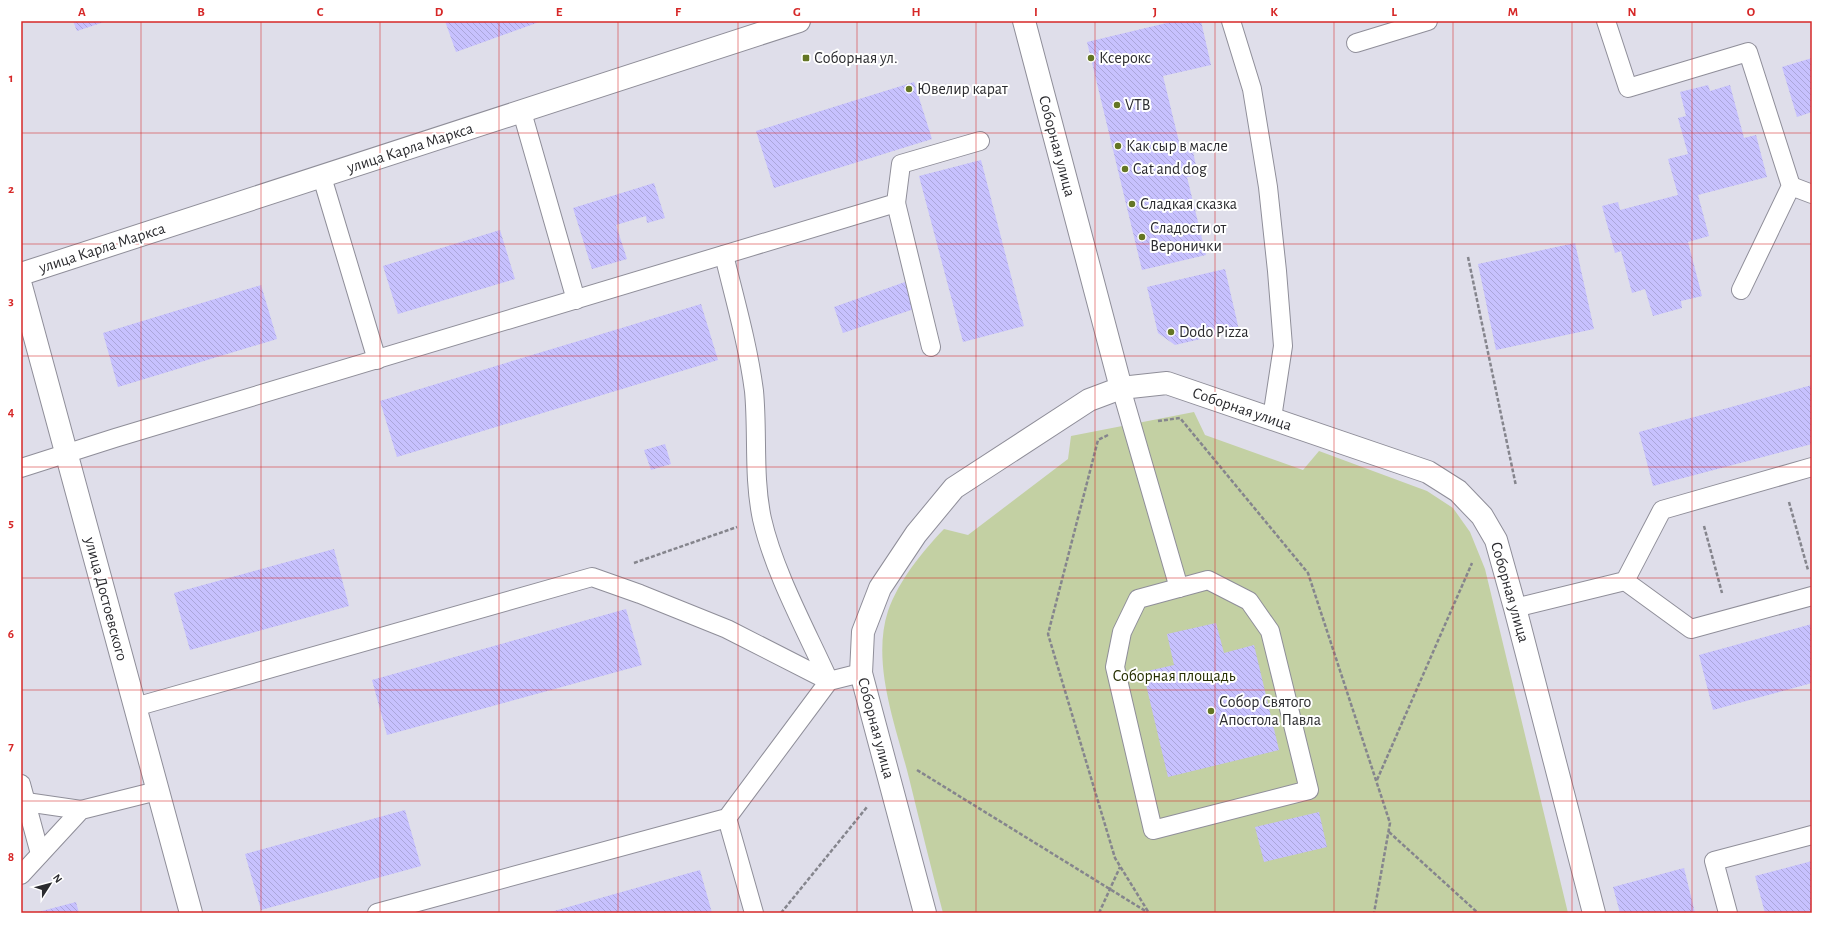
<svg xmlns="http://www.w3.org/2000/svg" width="1833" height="934" font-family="'Alegreya Sans',sans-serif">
<defs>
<pattern id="building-back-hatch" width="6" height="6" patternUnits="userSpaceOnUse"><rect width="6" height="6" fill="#c7c1fe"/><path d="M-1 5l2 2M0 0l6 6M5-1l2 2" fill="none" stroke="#aba6da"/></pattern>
</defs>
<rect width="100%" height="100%" fill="#dfdeea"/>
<path fill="#c3d0a3" d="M1194,412L1205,435L1303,470L1319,451L1427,491L1453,508L1470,532L1485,569L1568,913H943C931,868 920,823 909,778C896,726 871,664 888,611C899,580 922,552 944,529L968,535L1068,459L1071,436Z"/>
<g fill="url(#building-back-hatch)">
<polygon points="73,21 107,21 77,31"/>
<polygon points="445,21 542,21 456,52"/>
<polygon points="1175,21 1201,21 1211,65 1163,76 1181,150 1192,147 1198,175 1187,177 1206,255 1142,270 1087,42"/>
<polygon points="1812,58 1812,112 1797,117 1782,67"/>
<polygon points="914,82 932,139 774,188 756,131"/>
<polygon points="1708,85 1710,91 1730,85 1744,138 1756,135 1767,177 1698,195 1709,236 1688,242 1702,296 1681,301 1682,308 1653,316 1645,289 1632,293 1621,251 1615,253 1602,206 1618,202 1620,210 1678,195 1668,159 1688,154 1678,118 1686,116 1680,92"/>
<polygon points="981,160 1024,326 963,342 919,176"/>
<polygon points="654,183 665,218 647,223 646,216 616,225 627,259 592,269 573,208"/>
<polygon points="500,230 515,279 398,314 383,266"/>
<polygon points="1575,243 1594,329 1496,350 1478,264"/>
<polygon points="1225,269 1239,330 1175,345 1158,333 1147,287"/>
<polygon points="905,282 914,309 843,333 834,307"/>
<polygon points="261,285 277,339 118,387 103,333"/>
<polygon points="701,304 718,360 397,457 380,401"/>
<polygon points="1812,385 1812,444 1653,486 1639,432"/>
<polygon points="665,444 671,464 651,470 644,450"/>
<polygon points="334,549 349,606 190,650 174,593"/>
<polygon points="626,609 642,665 387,735 372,680"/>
<polygon points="1216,623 1224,653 1254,645 1279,750 1168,777 1143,672 1174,665 1167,634"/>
<polygon points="1812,624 1812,683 1713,710 1699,655"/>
<polygon points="405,810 421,866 261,910 245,854"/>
<polygon points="1319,812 1327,847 1264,862 1255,827"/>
<polygon points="1812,861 1812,913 1765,913 1755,876"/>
<polygon points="1684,868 1695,913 1620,913 1613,887"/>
<polygon points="700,870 712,913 547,913"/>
<polygon points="76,902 79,913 38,913 38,912"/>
</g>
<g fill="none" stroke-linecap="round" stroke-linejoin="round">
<defs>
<g id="lane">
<polyline points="1231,21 1252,89 1268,187 1277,271 1283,346 1272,418"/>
<polyline points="1606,21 1628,88 1748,52 1791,186 1741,290"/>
<polyline points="1356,43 1428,21"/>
<polyline points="522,112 576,300"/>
<polyline points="322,177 377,360"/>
<polyline points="1791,186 1812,194"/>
<polyline points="896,203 931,347"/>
<path d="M724,255C735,300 748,345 754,391C758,433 753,477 762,519C774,572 806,630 829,681"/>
<polyline points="1121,388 1179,588"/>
<polyline points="21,468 115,438 896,203 901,164 980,141"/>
<polygon points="1208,580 1249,601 1270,631 1309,790 1153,830 1115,667 1122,632 1138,599"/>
<polyline points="1625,581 1691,629 1812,596"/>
<polyline points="1515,608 1625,581 1662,510 1812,467"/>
<polyline points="135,707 592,577 640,594 727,629 829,681"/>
<polyline points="21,784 40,854"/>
<polyline points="26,802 81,810"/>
<polyline points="727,818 754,913"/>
<polyline points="21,875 81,810 157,791"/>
<polyline points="377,913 727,818 829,681 861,673"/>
<polyline points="1728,913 1714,861 1812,835"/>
</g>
<g id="street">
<polyline points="1024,21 1121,388"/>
<polyline points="925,913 861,673 863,632 880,588 916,534 954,488 1089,400 1121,388 1167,383 1428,472 1458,491 1482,516 1496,540 1515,608 1594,913"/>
</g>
<g id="secondary">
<polyline points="21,274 799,21"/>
<polyline points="21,286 191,913"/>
</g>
</defs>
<use href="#lane" stroke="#8f8e99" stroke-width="20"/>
<use href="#street" stroke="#8f8e99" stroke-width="24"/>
<use href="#secondary" stroke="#8f8e99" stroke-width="24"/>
<g stroke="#85858d" stroke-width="2.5" stroke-dasharray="4 2" stroke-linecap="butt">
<polyline points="1468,257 1516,486"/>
<polyline points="1158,421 1180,418 1308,573 1390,823 1374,913"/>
<polyline points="1108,435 1098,440 1048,634 1115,858 1149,913"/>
<polyline points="1789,502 1808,570"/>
<polyline points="1704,526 1722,593"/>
<polyline points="634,563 737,527"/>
<polyline points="917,770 1147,912"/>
<polyline points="1377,780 1472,563"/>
<polyline points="1389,832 1478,913"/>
<polyline points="781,913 867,807"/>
<polyline points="1099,913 1120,867"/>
</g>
<use href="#lane" stroke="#fff" stroke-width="18"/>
<use href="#street" stroke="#fff" stroke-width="22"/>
<use href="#secondary" stroke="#fff" stroke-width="22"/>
</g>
<path fill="none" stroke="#d62828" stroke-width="1" stroke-opacity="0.55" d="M141,21V913M261,21V913M380,21V913M499,21V913M618,21V913M738,21V913M857,21V913M976,21V913M1095,21V913M1215,21V913M1334,21V913M1453,21V913M1572,21V913M1692,21V913M21,133H1812M21,244H1812M21,356H1812M21,467H1812M21,578H1812M21,690H1812M21,801H1812"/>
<g fill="#647625" stroke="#fff" stroke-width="1.5">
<rect x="802" y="54" width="8" height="8" rx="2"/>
<circle cx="1091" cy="58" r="4"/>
<circle cx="909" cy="89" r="4"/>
<circle cx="1117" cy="105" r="4"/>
<circle cx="1118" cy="146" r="4"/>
<circle cx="1125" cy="169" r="4"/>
<circle cx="1132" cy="204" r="4"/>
<circle cx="1142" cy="237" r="4"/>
<circle cx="1171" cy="332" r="4"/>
<circle cx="1211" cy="711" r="4"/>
</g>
<g text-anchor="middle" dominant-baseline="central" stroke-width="4" stroke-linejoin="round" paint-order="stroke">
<g font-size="16" fill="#2b2b2f" stroke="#fff" text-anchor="start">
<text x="814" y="58">Соборная ул.</text>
<text x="1099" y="58">Ксерокс</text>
<text x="917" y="89">Ювелир карат</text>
<text x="1125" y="105">VTB</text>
<text x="1126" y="146">Как сыр в масле</text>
<text x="1133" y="169">Cat and dog</text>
<text x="1140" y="204">Сладкая сказка</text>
<text x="1150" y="228">Сладости от<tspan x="1150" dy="18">Веронички</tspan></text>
<text x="1179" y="332">Dodo Pizza</text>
<text x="1219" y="702">Собор Святого<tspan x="1219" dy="18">Апостола Павла</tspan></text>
</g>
<g font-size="16" fill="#2b2b2f" stroke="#fff">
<text transform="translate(1057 146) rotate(75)">Соборная улица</text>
<text transform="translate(410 148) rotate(-18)">улица Карла Маркса</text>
<text transform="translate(102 248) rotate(-18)">улица Карла Маркса</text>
<text transform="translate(1242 409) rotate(19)">Соборная улица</text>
<text transform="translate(1510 592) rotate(74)">Соборная улица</text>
<text transform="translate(106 599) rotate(75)">улица Достоевского</text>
<text transform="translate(876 728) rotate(75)">Соборная улица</text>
</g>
<g font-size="16" fill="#262f00" stroke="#fff">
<text x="1174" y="676">Соборная площадь</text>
</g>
</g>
<rect width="1833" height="934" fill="none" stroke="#ffffff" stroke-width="44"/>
<g transform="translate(50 884) rotate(54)" stroke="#ffffff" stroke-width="3" paint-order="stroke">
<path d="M0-3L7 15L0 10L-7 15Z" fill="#2b2b2f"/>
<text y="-6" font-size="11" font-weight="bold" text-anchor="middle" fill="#2b2b2f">N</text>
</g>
<rect x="22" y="22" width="1789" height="890" fill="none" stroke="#d62828" stroke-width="1.5"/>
<g font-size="13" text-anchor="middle" font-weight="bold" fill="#d62828">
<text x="82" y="16">A</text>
<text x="201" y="16">B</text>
<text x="320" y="16">C</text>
<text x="439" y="16">D</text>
<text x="559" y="16">E</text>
<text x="678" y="16">F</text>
<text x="797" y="16">G</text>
<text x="916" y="16">H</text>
<text x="1036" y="16">I</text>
<text x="1155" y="16">J</text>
<text x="1274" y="16">K</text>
<text x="1394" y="16">L</text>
<text x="1513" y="16">M</text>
<text x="1632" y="16">N</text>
<text x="1751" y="16">O</text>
<text x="11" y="82">1</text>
<text x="11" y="193">2</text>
<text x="11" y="305">3</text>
<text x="11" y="416">4</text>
<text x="11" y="527">5</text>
<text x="11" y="638">6</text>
<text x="11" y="750">7</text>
<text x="11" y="861">8</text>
</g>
</svg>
